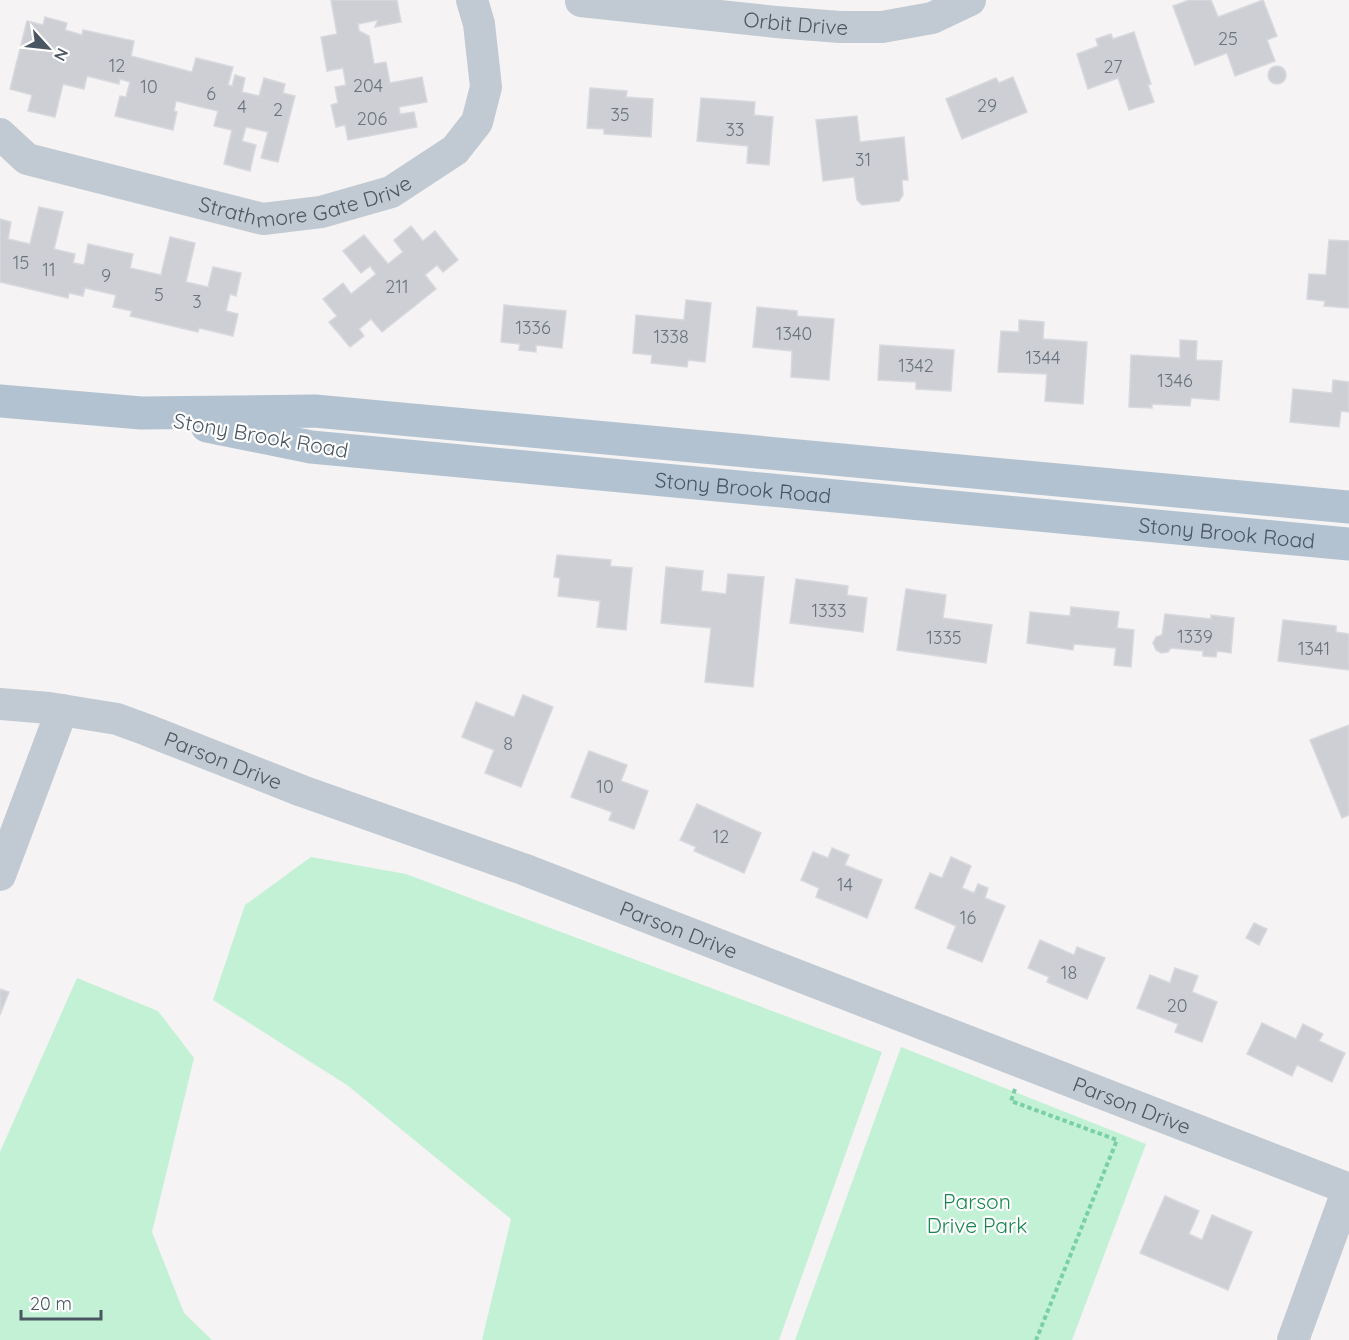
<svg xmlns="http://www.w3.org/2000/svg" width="1349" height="1340" font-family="Quicksand,sans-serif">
<rect width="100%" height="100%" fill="#f5f3f3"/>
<g fill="#c3f1d5">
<polygon points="311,857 406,874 882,1052 779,1340 482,1340 511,1219 347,1085 213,1000 245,905"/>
<polygon points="77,978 158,1011 194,1058 152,1232 184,1313 212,1340 0,1340 0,1152"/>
<polygon points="901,1047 1146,1144 1072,1340 795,1340"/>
</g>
<g fill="#cdcfd5" stroke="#d7d9de" stroke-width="1.5">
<polygon points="331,0 397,0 401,22 375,27 378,20 358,24 359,31 369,36 374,64 386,62 390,83 422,77 427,102 399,107 400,114 414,112 417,127 348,140 345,125 336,127 331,105 338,103 335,87 346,85 343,68 327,71 321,37 337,34"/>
<polygon points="1189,0 1211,0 1218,17 1263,0 1277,36 1267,40 1275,61 1235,76 1227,53 1195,65 1173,6"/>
<polygon points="45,17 67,23 65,30 82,35 83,30 134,41 131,56 192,72 196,58 233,67 228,85 232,86 235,75 245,78 242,92 259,96 264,78 285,84 283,93 295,96 278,162 261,158 268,132 246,127 242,141 256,145 250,171 224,164 232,130 214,126 218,111 176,101 174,111 177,112 173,130 115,116 120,96 126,97 130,82 120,79 119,84 87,76 84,89 63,84 55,117 28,111 32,95 10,89 27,21 43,25"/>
<polygon points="1134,32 1151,84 1148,85 1154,102 1129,110 1118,78 1088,89 1077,54 1098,46 1096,39 1111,34 1113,39"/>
<circle cx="1277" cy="75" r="9"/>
<polygon points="1013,77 1027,112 962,139 946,99 996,78 999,83"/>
<polygon points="590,88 627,91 626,97 653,99 651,137 604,134 604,129 587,128"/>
<polygon points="701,98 755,102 754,115 773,117 769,165 747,163 748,146 697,141"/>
<polygon points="857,116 860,142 904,137 908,180 902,180 903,195 899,201 862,205 857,200 854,177 823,181 816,120"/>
<polygon points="39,207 63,212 54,249 75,254 73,263 84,265 88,244 133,254 130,268 161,275 170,237 195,243 186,282 208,287 213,267 241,273 236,296 230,294 226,311 238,314 233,336 199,328 198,332 130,316 132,311 113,307 116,295 85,288 83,296 69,293 68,298 0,282 0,219 11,222 8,239 30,244"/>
<polygon points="411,226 423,241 435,231 458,260 443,272 437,265 425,275 436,289 382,332 371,319 359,329 364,336 350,347 329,322 337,316 323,299 343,283 351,294 376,274 370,266 361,273 343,251 364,235 388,264 403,252 394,240"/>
<polygon points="1329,240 1349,241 1349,308 1324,306 1325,301 1307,299 1309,274 1326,275"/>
<polygon points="686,300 711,303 705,362 688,360 687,367 651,363 652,355 633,353 636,315 684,320"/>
<polygon points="504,305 566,311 562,348 536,345 536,352 519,350 520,344 501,342"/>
<polygon points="757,307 797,311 797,316 834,319 829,380 791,377 792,351 753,347"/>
<polygon points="1019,320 1044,322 1043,339 1087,342 1083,404 1045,401 1047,374 998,372 1001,331 1019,332"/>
<polygon points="1180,340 1197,341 1196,360 1222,361 1219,400 1191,398 1190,406 1152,404 1152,408 1129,407 1131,355 1180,358"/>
<polygon points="880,345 954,350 951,391 916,389 916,382 878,380"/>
<polygon points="1333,380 1349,382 1349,412 1341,411 1339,427 1290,422 1293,389 1332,393"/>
<polygon points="557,555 611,560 610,566 632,568 626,630 597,627 600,601 558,596 560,578 554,577"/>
<polygon points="666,567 703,571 701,591 726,594 728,574 764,577 753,687 705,682 711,628 661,623"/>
<polygon points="796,579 848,586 847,595 867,598 863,632 790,623"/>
<polygon points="906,589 946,595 943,618 992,625 986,663 897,650"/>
<polygon points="1071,607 1119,612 1117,628 1134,630 1131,667 1114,665 1116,648 1074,644 1073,650 1027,643 1030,612 1070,616"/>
<polygon points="1165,614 1211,619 1211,615 1234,618 1231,653 1217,651 1216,657 1203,656 1203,651 1171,648 1168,652 1161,653 1156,650 1153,643 1156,637 1162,635"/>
<polygon points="1283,620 1336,626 1336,632 1349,634 1349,670 1278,661"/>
<polygon points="523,695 553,707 521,787 485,773 494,750 462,737 476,702 514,717"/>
<polygon points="1349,725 1349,815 1342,818 1310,740"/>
<polygon points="589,751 627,765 621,781 648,791 634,829 609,820 612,812 571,797"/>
<polygon points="697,804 761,833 744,873 694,851 696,847 680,840"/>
<polygon points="832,848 849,855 845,865 882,880 867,918 816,897 819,888 801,880 813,852 828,858"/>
<polygon points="951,857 971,866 962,888 974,893 978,884 988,888 985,898 1005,906 982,962 947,948 956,926 915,908 930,873 942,878"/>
<polygon points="1254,923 1267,929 1259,945 1246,938"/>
<polygon points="1040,940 1074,955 1077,947 1105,958 1087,999 1047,982 1049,977 1028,968"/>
<polygon points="1175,968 1198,976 1192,992 1217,1002 1202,1042 1175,1032 1178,1024 1137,1008 1150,975 1170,983"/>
<polygon points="0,989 9,992 0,1015"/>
<polygon points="1262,1023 1296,1039 1303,1024 1323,1034 1319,1041 1345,1053 1332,1082 1297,1065 1292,1076 1247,1054"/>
<polygon points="1165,1196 1199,1211 1189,1234 1202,1240 1212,1215 1252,1232 1228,1290 1140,1253"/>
</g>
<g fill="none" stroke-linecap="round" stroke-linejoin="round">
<polyline stroke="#7ad0a6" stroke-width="4" stroke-dasharray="4.5 3" stroke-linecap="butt" points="1015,1089 1011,1101 1117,1140 1036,1340"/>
<g stroke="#c1cad2" stroke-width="32">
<path id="s1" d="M581,1L776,22L840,27H882L932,18L970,0"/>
<path id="s2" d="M0,134L27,159L263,219L321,212L391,192L455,150L477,122L486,87L479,24L472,0"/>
<path id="s3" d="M0,704L49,708L117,719L147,730L302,791L523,869L1349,1189"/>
<polyline points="0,875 62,710"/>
<polyline points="1293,1340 1348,1189"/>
</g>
<g stroke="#b3c2d1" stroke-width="33">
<polyline points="0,401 141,413 315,411 1349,507"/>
<path id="s4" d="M207,426L311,447L1349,544"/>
</g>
</g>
<g text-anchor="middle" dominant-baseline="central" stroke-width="4.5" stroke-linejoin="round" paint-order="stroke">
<g font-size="18" fill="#6b747e">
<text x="1228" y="38">25</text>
<text x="117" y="65">12</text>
<text x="1113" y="66">27</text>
<text x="368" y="85">204</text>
<text x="149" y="86">10</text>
<text x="211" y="93">6</text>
<text x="987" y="105">29</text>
<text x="242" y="106">4</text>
<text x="278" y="109">2</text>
<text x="620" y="114">35</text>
<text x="372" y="118">206</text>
<text x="735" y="129">33</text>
<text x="863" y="159">31</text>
<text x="21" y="262">15</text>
<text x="49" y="269">11</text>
<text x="106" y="275">9</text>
<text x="397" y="286">211</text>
<text x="159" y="294">5</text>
<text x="197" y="301">3</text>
<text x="533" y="327">1336</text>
<text x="794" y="333">1340</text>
<text x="671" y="336">1338</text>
<text x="1043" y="357">1344</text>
<text x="916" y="365">1342</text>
<text x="1175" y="380">1346</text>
<text x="829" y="610">1333</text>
<text x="1195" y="636">1339</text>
<text x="944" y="637">1335</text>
<text x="1314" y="648">1341</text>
<text x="508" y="743">8</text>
<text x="605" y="786">10</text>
<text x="721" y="836">12</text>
<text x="845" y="884">14</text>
<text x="968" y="917">16</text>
<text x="1069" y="972">18</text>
<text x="1177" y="1005">20</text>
</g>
<g font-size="21" fill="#4a5661" stroke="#fff">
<text stroke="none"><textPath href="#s1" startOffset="216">Orbit Drive</textPath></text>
<text stroke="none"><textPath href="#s2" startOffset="324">Strathmore Gate Drive</textPath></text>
<text transform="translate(261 435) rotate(10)">Stony Brook Road</text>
<text stroke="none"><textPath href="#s4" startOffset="540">Stony Brook Road</textPath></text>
<text stroke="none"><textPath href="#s4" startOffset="1026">Stony Brook Road</textPath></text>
<text stroke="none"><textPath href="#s3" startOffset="232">Parson Drive</textPath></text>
<text stroke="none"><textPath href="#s3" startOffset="718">Parson Drive</textPath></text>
<text stroke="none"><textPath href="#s3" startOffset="1204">Parson Drive</textPath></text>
</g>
<g font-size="21" fill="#17864f" stroke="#fff">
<text x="977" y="1201">Parson<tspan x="977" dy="24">Drive Park</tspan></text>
</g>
</g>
<g transform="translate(48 48) rotate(117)" stroke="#ffffff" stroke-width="4.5" paint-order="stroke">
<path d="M0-4.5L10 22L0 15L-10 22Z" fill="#4a5661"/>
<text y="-9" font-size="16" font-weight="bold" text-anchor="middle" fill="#4a5661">N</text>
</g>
<path d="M21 1310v9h80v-9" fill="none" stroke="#4a5661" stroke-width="3"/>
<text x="30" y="1310" font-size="18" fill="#4a5661" stroke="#ffffff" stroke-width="4.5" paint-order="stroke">20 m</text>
</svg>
